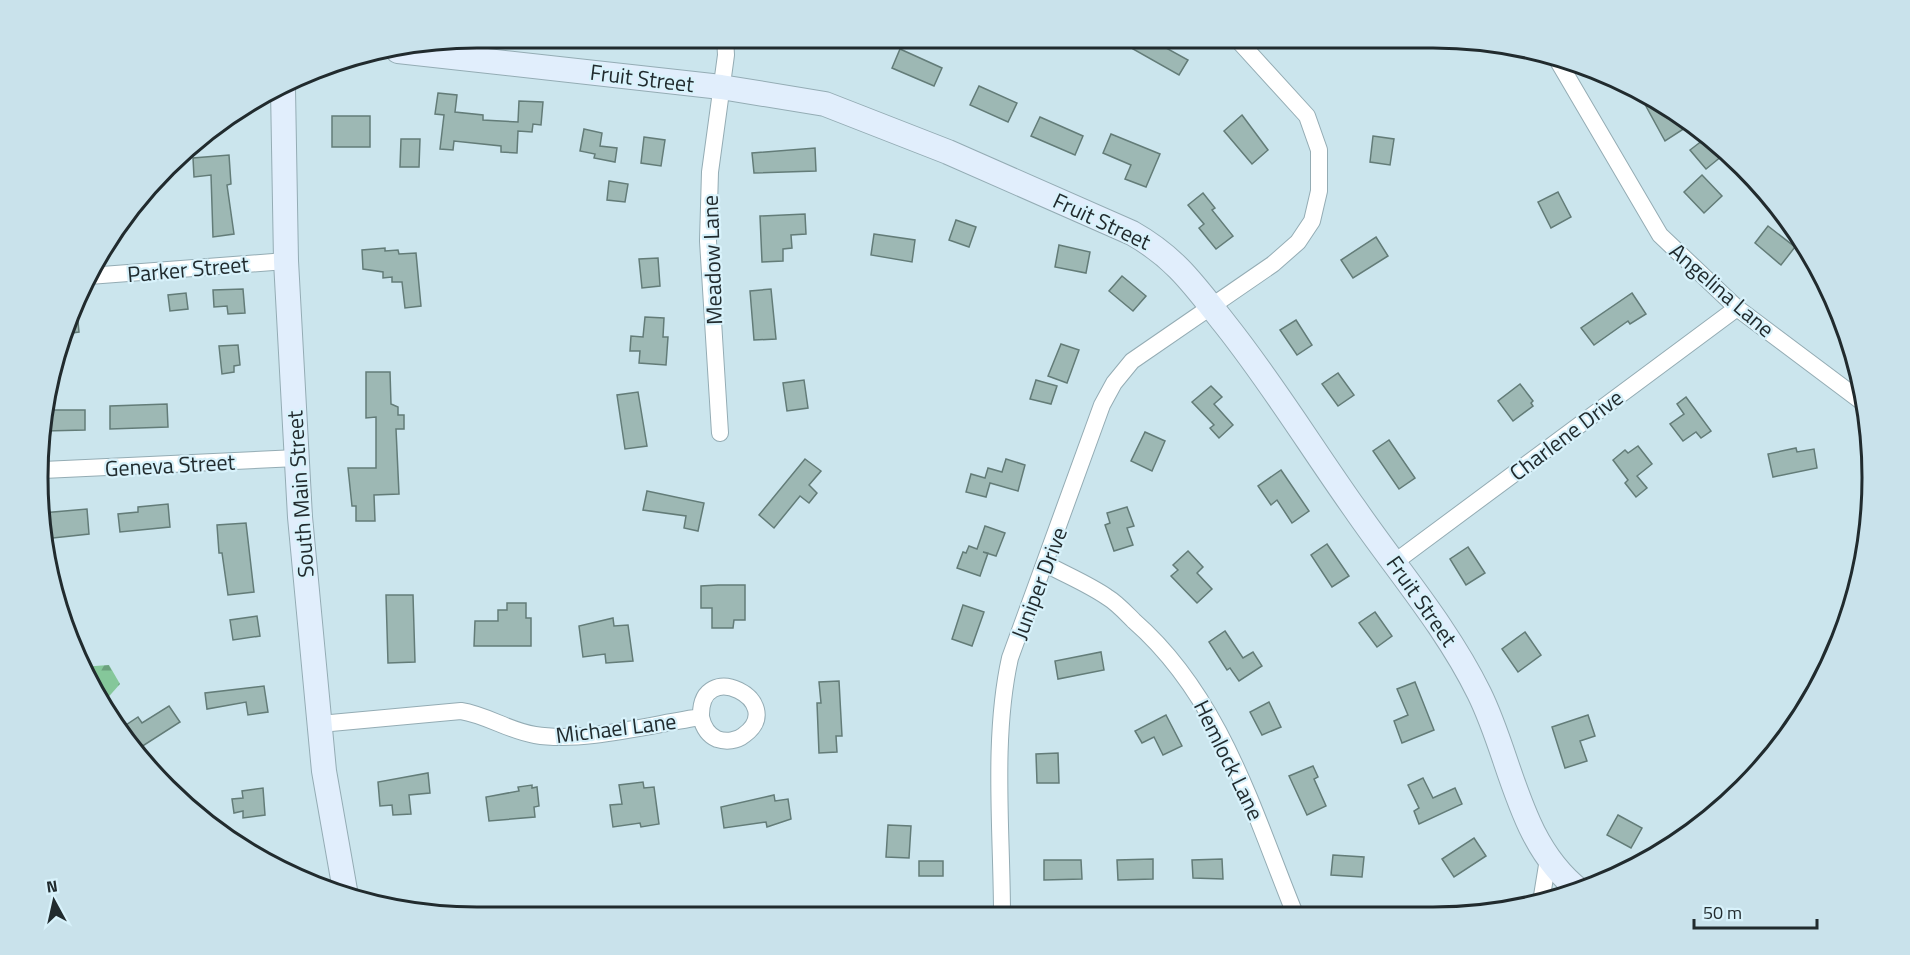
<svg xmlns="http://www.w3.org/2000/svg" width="1910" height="955" font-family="'Titillium Web',sans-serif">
<defs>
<pattern id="forest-firs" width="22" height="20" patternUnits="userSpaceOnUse" patternTransform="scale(1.5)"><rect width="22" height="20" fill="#85c79a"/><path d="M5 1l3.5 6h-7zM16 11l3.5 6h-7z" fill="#6ca27e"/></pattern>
</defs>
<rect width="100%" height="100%" fill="#cbe5ed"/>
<polygon fill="url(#forest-firs)" points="109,665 120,684 104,702 81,667"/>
<g fill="#9db8b4" stroke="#637c78" stroke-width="1.5">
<polygon points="1139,38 1158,38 1168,44 1166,48 1188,60 1179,75 1133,49"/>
<polygon points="900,49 942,68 934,86 892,68"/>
<polygon points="979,86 1017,103 1008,122 970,105"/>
<polygon points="1636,88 1674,112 1685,128 1665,141"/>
<polygon points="438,93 457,95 455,112 483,115 483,120 518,122 519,101 543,102 541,125 533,124 532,132 518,131 517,153 501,152 501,146 454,141 453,150 440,149 444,115 435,114"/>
<polygon points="1242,115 1268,150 1252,164 1224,131"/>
<rect x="332" y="116" width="38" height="31"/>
<polygon points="1040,117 1083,136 1075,155 1031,136"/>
<polygon points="584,129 602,133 600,146 617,148 615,162 594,158 595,154 580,151"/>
<polygon points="1111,134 1160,154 1146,187 1125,179 1131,165 1103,153"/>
<polygon points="1373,136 1394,139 1390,165 1370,162"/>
<polygon points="644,137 665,140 661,166 641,163"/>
<polygon points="1707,137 1722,156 1706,169 1690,150"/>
<polygon points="401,139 420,139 419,167 400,167"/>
<polygon points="815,148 816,171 754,173 752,153"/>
<polygon points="229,155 231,184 227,185 234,234 213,237 211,175 194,177 193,158"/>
<polygon points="1702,175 1722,196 1704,213 1684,192"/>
<polygon points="609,181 628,184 625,202 607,200"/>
<polygon points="1558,192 1571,217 1551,228 1538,202"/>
<polygon points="1203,193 1215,208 1212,210 1233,236 1216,249 1199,228 1204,224 1188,205"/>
<polygon points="805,214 806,234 791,235 792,248 783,249 783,261 762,262 760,216"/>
<polygon points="956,220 976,227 969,247 949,240"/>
<polygon points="1768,226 1795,247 1781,265 1755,243"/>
<polygon points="874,234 915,240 912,262 871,255"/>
<polygon points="1376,237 1388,256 1353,278 1341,260"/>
<polygon points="1059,245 1090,252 1086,273 1055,267"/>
<polygon points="385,248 385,251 398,250 399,254 416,253 421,306 405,308 402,282 392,282 392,277 383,278 383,272 363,269 362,250"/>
<polygon points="658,258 660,286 642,288 639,259"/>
<polygon points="1122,276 1146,296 1133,311 1109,291"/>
<polygon points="243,289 245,313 228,314 227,306 214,307 213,290"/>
<polygon points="771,289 776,339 754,340 750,291"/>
<polygon points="186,293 188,309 170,311 168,295"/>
<polygon points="1632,293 1646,314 1630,324 1628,321 1594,345 1581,328"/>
<polygon points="76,300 79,332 63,334 71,309"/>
<polygon points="645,317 664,318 663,337 668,337 666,365 639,363 640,351 630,351 631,336 643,337"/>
<polygon points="1296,320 1312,345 1297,355 1280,330"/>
<polygon points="1061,344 1079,350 1067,383 1048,376"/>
<polygon points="238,345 240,365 234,366 234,372 222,374 219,346"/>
<polygon points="366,372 390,372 391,404 398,407 398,415 404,415 404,429 396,429 399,494 374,495 375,521 356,521 356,506 352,506 348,468 376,468 376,417 366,418"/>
<polygon points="1338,373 1354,395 1338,406 1322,384"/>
<polygon points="804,380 808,408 787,411 783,383"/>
<polygon points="1036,380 1057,386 1051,404 1030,399"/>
<polygon points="1520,384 1533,401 1531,403 1533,406 1513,421 1498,401"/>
<polygon points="1211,386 1222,397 1214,404 1233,425 1219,438 1210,428 1214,425 1192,402"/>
<polygon points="638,392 647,446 625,449 617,395"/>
<polygon points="1686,397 1711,431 1701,438 1696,432 1683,441 1670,424 1684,414 1677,404"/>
<polygon points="167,404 168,427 110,429 110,406"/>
<polygon points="45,410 85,410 85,430 45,431"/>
<polygon points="1145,432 1165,441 1152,471 1131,461"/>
<polygon points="1389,440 1415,478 1399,489 1373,451"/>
<polygon points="1638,446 1652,464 1637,476 1647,488 1636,497 1625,483 1628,480 1613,460 1625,450 1628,453"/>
<polygon points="1796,448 1797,452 1814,449 1817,468 1773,477 1768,454"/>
<polygon points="805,459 821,471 809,485 817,493 809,503 800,496 774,528 759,515"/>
<polygon points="1006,459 1025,465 1018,491 990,483 986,497 966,492 971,474 985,478 988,468 1002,472"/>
<polygon points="1281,470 1309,511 1292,523 1277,500 1271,505 1258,486"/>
<polygon points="647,491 704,503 698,531 684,528 686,516 643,510"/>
<polygon points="168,504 170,527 120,532 118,514 138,512 138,507"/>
<polygon points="1127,507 1134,526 1127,528 1133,545 1114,551 1105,525 1110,523 1107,513"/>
<polygon points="87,509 89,534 44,539 42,513"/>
<polygon points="246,523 254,592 228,595 222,553 219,553 217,525"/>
<polygon points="985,526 1005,533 996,556 983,552 988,553 980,576 957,568 963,552 966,553 969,546 977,549"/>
<polygon points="1327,544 1349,576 1332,587 1311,555"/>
<polygon points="1468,547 1485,573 1466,585 1450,559"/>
<polygon points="1188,551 1203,567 1197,573 1212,589 1197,603 1171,576 1178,570 1173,565"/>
<polygon points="718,585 745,585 745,620 734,620 733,628 712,628 712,608 701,608 701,586"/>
<polygon points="386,595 413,595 415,662 388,663"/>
<polygon points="507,603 526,603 526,618 531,618 531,646 474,646 475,621 498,621 498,610 507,610"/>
<polygon points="963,605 984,612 972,646 952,639"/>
<polygon points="1375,612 1392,636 1377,647 1359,623"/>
<polygon points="257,616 260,636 233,640 230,620"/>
<polygon points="613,618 614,626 628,625 633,661 606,663 605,654 583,657 579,626"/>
<polygon points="1225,631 1243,658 1253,652 1262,666 1239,681 1230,668 1227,670 1209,642"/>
<polygon points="1525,632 1541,655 1518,672 1502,649"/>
<polygon points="1101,652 1104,670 1058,679 1055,661"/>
<polygon points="839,681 842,736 836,736 837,752 819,753 817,703 821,703 819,682"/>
<polygon points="1415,682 1434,730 1402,743 1394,721 1408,715 1397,689"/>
<polygon points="264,686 268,712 248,715 246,702 207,709 205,693"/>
<polygon points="1269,702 1281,727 1262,735 1250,712"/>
<polygon points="169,706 180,722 138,749 123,727 138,717 142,723"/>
<polygon points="1166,715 1182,746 1163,755 1154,737 1142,743 1135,731"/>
<polygon points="1588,715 1595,736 1580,741 1587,761 1565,768 1552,727"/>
<polygon points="1058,753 1059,783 1037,783 1036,754"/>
<polygon points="1313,766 1318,777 1314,779 1326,806 1307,815 1289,776"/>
<polygon points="428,773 430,793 409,795 411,814 393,815 392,805 380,806 378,782"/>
<polygon points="1423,778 1433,798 1455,788 1462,804 1419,824 1414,811 1419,808 1408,785"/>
<polygon points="643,782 644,788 654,787 659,824 641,827 640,823 613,827 610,805 622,804 619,785"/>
<polygon points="532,785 532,788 537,787 539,806 534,807 535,817 489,821 486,797 519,791 518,787"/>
<polygon points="263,788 265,815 243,818 243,811 234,813 232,799 243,798 242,791"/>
<polygon points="774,795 775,801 788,799 791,819 767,827 766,822 724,828 721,807"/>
<polygon points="1618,815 1642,828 1631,848 1607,835"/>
<polygon points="888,825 911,826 909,858 886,857"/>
<polygon points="1474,838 1486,856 1454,877 1442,859"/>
<polygon points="1333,855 1364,857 1362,877 1331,875"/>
<polygon points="1153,859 1153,879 1118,880 1117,860"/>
<polygon points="1222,859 1223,879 1193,878 1192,860"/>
<polygon points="1044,860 1081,860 1082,879 1044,880"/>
<rect x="919" y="861" width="24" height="15"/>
</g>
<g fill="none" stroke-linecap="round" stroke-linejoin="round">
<defs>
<g id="street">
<polyline points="1555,56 1660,235 1737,308 1865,404"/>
<polyline points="89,276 286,261"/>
<polyline points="720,433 708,241 710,172 726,55 725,38"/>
<polyline points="43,470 297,458"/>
<polyline points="1395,562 1737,308"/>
<path d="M1046,564C1066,575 1088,584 1107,597C1117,603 1126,613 1134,621C1221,697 1253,811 1295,914"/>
<path d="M320,724L461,711C487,715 509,731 535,735C583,743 653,724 701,717C699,655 789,702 744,735C737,741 726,742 717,739C708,735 703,726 701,717"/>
<polyline points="1541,902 1548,859"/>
<path d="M1002,915C1002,832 992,739 1010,658L1102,405L1114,383L1132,361L1273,264L1298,242L1312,221L1319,191V150L1307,116L1236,38"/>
</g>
<g id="secondary">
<path d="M398,51L721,87L825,104L948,152L1132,233C1176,258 1194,285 1225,324C1272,383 1311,447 1355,509C1397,570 1446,626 1479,693C1512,759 1518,843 1580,891"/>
<polyline points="283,89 286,261 300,517 324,771 346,896"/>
</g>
</defs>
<use href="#street" stroke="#94acb4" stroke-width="18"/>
<use href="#secondary" stroke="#94acb4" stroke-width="26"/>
<use href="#street" stroke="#fff" stroke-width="16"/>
<use href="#secondary" stroke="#e1eefc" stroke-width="24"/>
</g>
<g text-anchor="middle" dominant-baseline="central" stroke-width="4.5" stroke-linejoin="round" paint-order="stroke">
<g font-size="22" fill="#212b2e" stroke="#d8f2fb">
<text transform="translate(642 78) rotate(7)">Fruit Street</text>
<text transform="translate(1102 221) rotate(25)">Fruit Street</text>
<text transform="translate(712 260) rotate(-92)">Meadow Lane</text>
<text transform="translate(188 269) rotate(-5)">Parker Street</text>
<text transform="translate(1722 290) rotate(41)">Angelina Lane</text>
<text transform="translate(1566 435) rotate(-37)">Charlene Drive</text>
<text transform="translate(170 465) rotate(-3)">Geneva Street</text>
<text transform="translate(300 494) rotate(-94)">South Main Street</text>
<text transform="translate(1039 583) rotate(-69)">Juniper Drive</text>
<text transform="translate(1422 601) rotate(55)">Fruit Street</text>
<text transform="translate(616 728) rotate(-7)">Michael Lane</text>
<text transform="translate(1229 760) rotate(64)">Hemlock Lane</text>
</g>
</g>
<path d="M0 0H1910V955H0ZM477 48H1433A429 429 0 0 1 1862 477V478A429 429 0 0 1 1433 907H477A429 429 0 0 1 48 478V477A429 429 0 0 1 477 48Z" fill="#c9e2eb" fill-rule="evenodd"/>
<path fill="none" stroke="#212b2e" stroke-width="3" d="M477 48H1433A429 429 0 0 1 1862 477V478A429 429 0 0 1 1433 907H477A429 429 0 0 1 48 478V477A429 429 0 0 1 477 48Z"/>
<g transform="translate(54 901) rotate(352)" stroke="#d8f2fb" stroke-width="4.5" paint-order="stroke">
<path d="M0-4.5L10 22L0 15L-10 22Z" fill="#212b2e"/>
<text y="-9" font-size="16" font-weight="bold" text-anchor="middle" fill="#212b2e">N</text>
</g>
<path d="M1694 919v9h123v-9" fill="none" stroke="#212b2e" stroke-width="3"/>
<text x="1703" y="919" font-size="18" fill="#212b2e" stroke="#d8f2fb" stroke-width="4.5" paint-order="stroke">50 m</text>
</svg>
